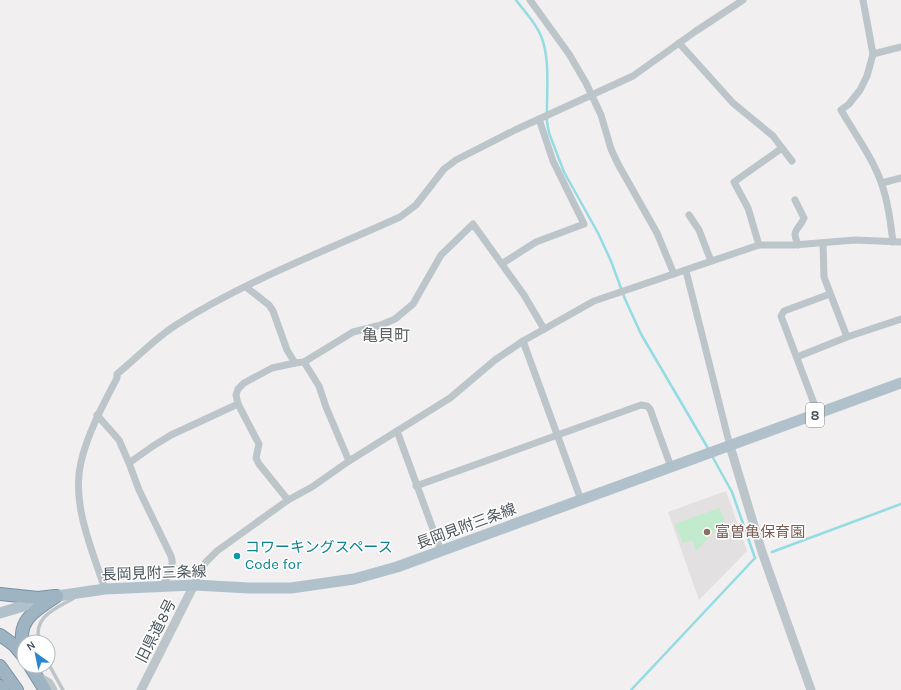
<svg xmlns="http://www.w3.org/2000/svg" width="901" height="690" font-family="Karla,'Noto Sans JP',sans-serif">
<rect width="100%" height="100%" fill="#f1efef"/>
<polygon fill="#e2e0e1" points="726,491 747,551 699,600 668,512"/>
<polygon fill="#c2ebcd" points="719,508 725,520 696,551 692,540 683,543 675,524"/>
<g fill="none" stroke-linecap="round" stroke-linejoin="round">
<g stroke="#93dce3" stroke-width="2.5">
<path d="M516,0C524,11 536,23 541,36C551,59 546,97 547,122L549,133L564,172L598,233L611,261L625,299L641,334L709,450"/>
<polyline points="712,456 732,492 755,558"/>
<polyline points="772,552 901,504"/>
<polyline points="631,690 755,558"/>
</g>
<defs>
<g id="trunk">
<polyline points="0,594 38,598 55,596"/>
<polyline points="0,635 14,645 24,657"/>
<path d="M24,651C15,621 34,611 57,596"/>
<polyline points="0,666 17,690"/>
<polyline points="30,666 45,690"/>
<polyline points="0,686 3,690"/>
</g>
</defs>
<use href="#trunk" stroke="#7792a5" stroke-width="14"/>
<g stroke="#bcc5ca" stroke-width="3.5">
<path d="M39,642C33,616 55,609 74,598"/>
<polyline points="48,663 63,690"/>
</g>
<g stroke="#bcc5ca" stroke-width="7">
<polyline points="530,0 569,54 586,83 601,115 611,149 618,164 657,233 674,274"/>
<path d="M863,0L873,54L867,76L860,90L849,104L841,110C853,131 868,151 877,172C887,194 890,218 893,242"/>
<polyline points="679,43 733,103 773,136 782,148 734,182 748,208 759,245"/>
<polyline points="873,54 901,47"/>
<polyline points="782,148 792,161"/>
<polyline points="882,183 901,178"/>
<path d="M795,200L804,218C802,224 796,228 795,234C795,237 797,242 798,245"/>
<polyline points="689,215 699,230 711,261"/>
<polyline points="823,243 824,277 847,337"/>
<polyline points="503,263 536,242 584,224 553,161 539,119"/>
<polyline points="686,271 730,446"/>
<polyline points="246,287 269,305 273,311 287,350 295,363"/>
<polyline points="523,341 581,500"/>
<polyline points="797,357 847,337 901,319"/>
<polyline points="304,362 319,386 326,407 349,461"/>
<polyline points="238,404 259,444 256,458 259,464 288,500"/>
<polyline points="818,414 781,316 784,311 830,294"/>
<path d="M97,415L119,440L129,463L139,490L171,556C175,567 168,575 163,585"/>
<polyline points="397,431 441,551"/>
<polyline points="129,463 153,446 171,435 238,404 236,395 238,389 244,383 272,368 295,363 304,362 353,332 381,325 395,319 413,304 441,255 473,224 524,295 544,329"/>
<polyline points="416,486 641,405 647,406 650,409 671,467"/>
<polyline points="194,585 200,571 206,562 217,551 288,500 312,487 349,461 450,398 495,360 523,341 594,301 759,245 794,245 855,240 901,242"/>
<path d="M105,589C92,550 71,503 81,462C88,432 103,405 117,378V374C137,358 154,339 176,325C245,281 325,251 400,217L416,205L444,169L456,160L515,130L633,76L696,31L743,0"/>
</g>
<g stroke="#bcc5ca" stroke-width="9">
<polyline points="730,446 762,552 811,690"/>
<polyline points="38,677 49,683 53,690"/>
<polyline points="141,690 194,585"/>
</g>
<polyline stroke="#b1c1cb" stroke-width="11" points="0,613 57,596 105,589 194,585 249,588 291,588 354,579 397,567 901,383"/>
<use href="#trunk" stroke="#9eb4c2" stroke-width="12"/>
</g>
<circle fill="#8d6e63" stroke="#fff" stroke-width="1.5" cx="707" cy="532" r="4"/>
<circle fill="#0f9aa8" stroke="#fff" stroke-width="1.5" cx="237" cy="556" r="4"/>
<g text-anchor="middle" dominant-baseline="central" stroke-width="3" stroke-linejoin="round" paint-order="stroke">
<rect fill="#fff" stroke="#80878c" stroke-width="1" x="806" y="403" width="18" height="24" rx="3"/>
<g font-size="14" font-weight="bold" fill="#49545b">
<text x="815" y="415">8</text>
</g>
<g font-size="15" fill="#49545b" stroke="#fff">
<text transform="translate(466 526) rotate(-20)">長岡見附三条線</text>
<text transform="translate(154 573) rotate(-2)">長岡見附三条線</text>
<text transform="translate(156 631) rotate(-63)">旧県道8号</text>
</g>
<g font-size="15" fill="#785e54" stroke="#fff" text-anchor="start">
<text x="715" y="532">富曽亀保育園</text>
</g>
<g font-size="15" fill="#0d838f" stroke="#fff" text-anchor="start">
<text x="245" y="547">コワーキングスペース<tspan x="245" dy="17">Code for</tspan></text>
</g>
<g font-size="16" fill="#5c6063" stroke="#fff">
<text x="386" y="335">亀貝町</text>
</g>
</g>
<g transform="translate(36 654) rotate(327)"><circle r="19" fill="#ffffff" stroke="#b6bbbd"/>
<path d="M0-3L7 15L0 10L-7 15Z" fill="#2b85d0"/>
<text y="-6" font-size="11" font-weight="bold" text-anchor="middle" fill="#49545b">N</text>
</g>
</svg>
